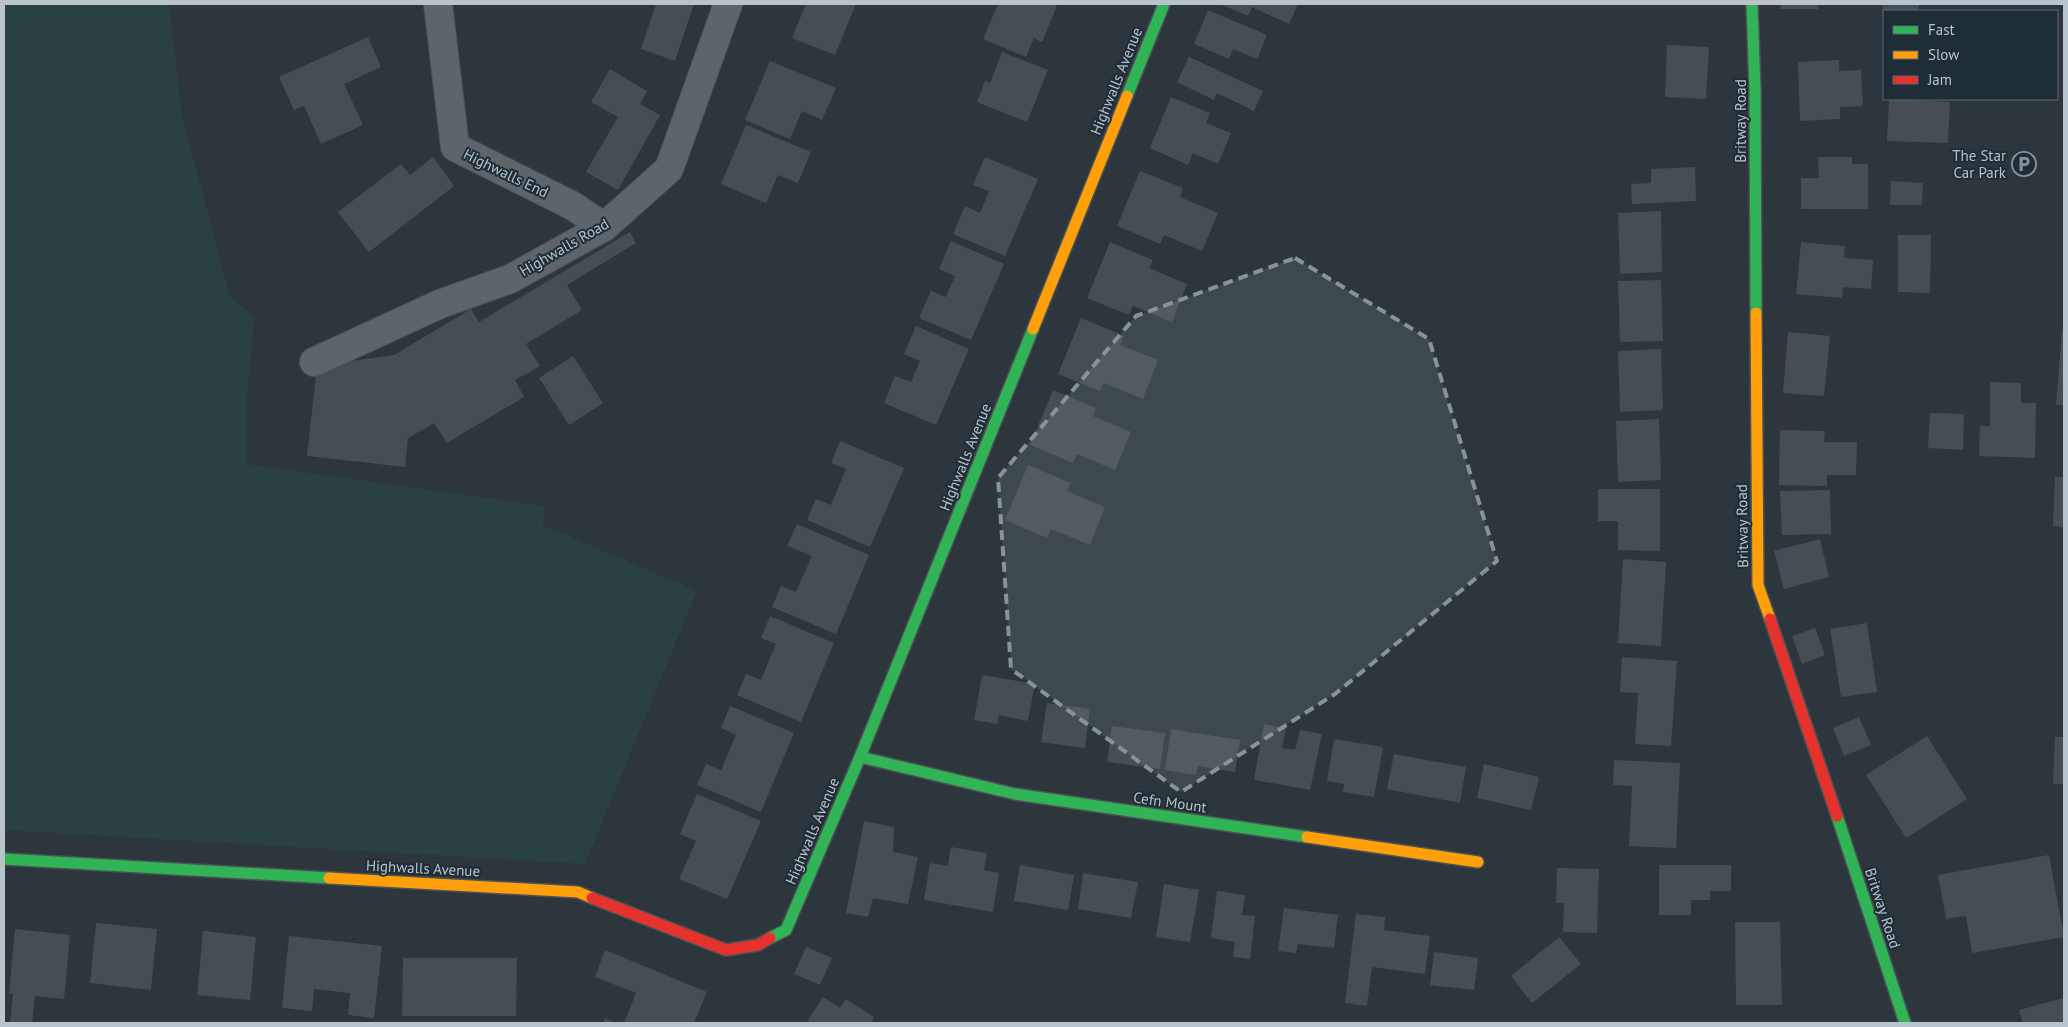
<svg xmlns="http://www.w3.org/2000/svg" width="2068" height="1027" font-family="'PT Sans',sans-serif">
<rect width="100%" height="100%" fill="#2c363c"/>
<polygon fill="#294141" points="4,4 169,4 182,115 230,296 255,318 247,396 247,464 544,506 543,525 697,591 585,864 4,830"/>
<g fill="#464e53">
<polygon points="656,4 694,4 675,61 641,49"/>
<polygon points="806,4 856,4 835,55 792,38"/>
<polygon points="998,4 1052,4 1057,6 1042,42 1034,38 1026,57 983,39"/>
<polygon points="1220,4 1298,4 1289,24 1252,7 1248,16"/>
<polygon points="1781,4 1818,4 1818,9 1780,9"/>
<polygon points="1883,4 1919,4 1918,11 1884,11 1884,17 1882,16"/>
<polygon points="1208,10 1267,35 1257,59 1233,49 1229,59 1194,44"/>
<polygon points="368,37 381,67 344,84 363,125 321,144 304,106 294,110 279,77"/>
<polygon points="1667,45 1709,47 1706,99 1665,97"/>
<polygon points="1002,52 1048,70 1027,122 977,102 985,81 990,83"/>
<polygon points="1189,57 1263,91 1254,111 1217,93 1214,100 1177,82"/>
<polygon points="1839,60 1839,71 1861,70 1863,106 1840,107 1840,119 1800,121 1798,62"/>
<polygon points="770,61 836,88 822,120 802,111 790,139 745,120"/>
<polygon points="610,69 647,91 640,104 660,115 618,190 586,172 618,117 591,102"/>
<polygon points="1171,97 1210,113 1206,123 1231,133 1218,164 1193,153 1188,165 1150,148"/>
<polygon points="1889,99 1950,102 1948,143 1887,141"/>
<polygon points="746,125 811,152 798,183 778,175 766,203 721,184"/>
<polygon points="433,157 454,186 369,252 338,212 401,164 410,175"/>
<polygon points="985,157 1038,179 1005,256 953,234 965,206 980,213 989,191 973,185"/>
<polygon points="1818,157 1852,157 1852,164 1868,164 1868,209 1801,209 1801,178 1819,178"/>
<polygon points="1695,167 1696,201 1632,204 1631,184 1651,183 1651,169"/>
<polygon points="1140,171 1183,188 1180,197 1218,213 1202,251 1164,235 1160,244 1117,226"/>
<polygon points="1891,181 1923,183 1922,205 1890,205"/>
<polygon points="1661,211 1662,272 1620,274 1618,213"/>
<polygon points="630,232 636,243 567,285 582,310 526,344 540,366 515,380 524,397 447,443 434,423 408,438 405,467 307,456 317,366 394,355 471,309 479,322"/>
<polygon points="1898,235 1931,235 1930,293 1898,292"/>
<polygon points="951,241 1004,264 971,340 919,318 931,291 946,297 955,276 939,269"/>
<polygon points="1110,242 1153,260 1149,268 1187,284 1172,322 1133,306 1129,315 1087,298"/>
<polygon points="1801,242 1845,246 1844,258 1873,260 1871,289 1843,287 1842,298 1796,294"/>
<polygon points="1661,280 1663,341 1620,342 1618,281"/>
<polygon points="1081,318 1124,336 1120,345 1158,360 1143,399 1104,383 1100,391 1058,374"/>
<polygon points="916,326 969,349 936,425 884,403 895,376 911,382 920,361 904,354"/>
<polygon points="2062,331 2064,331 2064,405 2056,405"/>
<polygon points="1788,332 1830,336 1824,396 1783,393"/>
<polygon points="1661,349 1663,410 1620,412 1618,351"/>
<polygon points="573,356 603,403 569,425 539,378"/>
<polygon points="1990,382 2021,383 2021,403 2036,403 2035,458 1979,456 1980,426 1990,426"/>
<polygon points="1053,390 1096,408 1093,416 1131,432 1115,470 1077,454 1073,463 1030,445"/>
<polygon points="1930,413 1964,414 1963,450 1928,448"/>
<polygon points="1659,419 1661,480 1618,482 1616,421"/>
<polygon points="1780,430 1825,431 1824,442 1857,442 1856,475 1827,475 1827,486 1779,485"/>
<polygon points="840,441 904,468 870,547 807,520 816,499 831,505 846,469 831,463"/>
<polygon points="1028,465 1071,483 1067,491 1105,507 1090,545 1051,529 1047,538 1005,520"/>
<polygon points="2055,477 2064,477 2064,527 2053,526"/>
<polygon points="1598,489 1660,489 1660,551 1618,550 1618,521 1598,521"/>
<polygon points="1830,490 1831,534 1782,535 1780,491"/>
<polygon points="797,524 869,555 836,634 772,607 781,586 796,592 812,556 787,546"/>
<polygon points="1820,539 1829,577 1784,589 1774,551"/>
<polygon points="1623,559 1666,562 1661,646 1618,643"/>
<polygon points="770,616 834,643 801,722 737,695 746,674 761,680 776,644 761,638"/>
<polygon points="1867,623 1877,692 1841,697 1830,629"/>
<polygon points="1815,628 1825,655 1802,664 1792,636"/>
<polygon points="1622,657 1677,661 1671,746 1635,744 1638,693 1620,692"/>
<polygon points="982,675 1035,684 1028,721 999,715 997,724 974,720"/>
<polygon points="1047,703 1090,709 1085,748 1041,742"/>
<polygon points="730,706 794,733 761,812 697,785 706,764 721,770 736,735 721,728"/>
<polygon points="1859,717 1871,745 1844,756 1833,728"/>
<polygon points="1264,724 1286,728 1282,748 1295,750 1300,730 1322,734 1310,790 1254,780"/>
<polygon points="1112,726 1165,733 1160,769 1107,762"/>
<polygon points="1171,729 1240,740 1235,772 1198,766 1196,775 1165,770"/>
<polygon points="1927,736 1967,799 1906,838 1866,775"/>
<polygon points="2055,737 2064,737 2064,784 2053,784"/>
<polygon points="1334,739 1383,747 1374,797 1343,792 1344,784 1327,781"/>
<polygon points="1394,754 1466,767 1460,803 1387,789"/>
<polygon points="1614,760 1680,763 1676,848 1629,846 1632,786 1613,785"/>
<polygon points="1484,764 1539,777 1531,810 1477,798"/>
<polygon points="697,794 761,821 727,899 679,879 696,841 680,834"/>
<polygon points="864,821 894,827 893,852 918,857 908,904 873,898 868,917 846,913"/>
<polygon points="951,847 987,853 984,870 999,873 993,912 924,900 930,863 948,866"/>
<polygon points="2049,855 2064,937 1972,953 1966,916 1946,919 1938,875"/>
<polygon points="1020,865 1074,875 1068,910 1014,901"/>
<polygon points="1659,865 1731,865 1731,891 1710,891 1710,900 1691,900 1691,915 1659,915"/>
<polygon points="1557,868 1599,869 1597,933 1563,932 1564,903 1556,903"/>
<polygon points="1083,873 1138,882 1131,918 1078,909"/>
<polygon points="1164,884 1199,890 1190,942 1156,937"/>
<polygon points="1217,891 1245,895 1242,915 1255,916 1250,959 1233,957 1235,942 1211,938"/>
<polygon points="1284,908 1338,915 1334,948 1298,944 1296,953 1278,951"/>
<polygon points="1356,914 1385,917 1384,930 1430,936 1425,974 1372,967 1367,1006 1345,1003"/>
<polygon points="1735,922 1780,922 1782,1005 1736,1005"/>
<polygon points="96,923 157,929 151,990 90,983"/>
<polygon points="15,929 70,935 64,999 35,996 32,1023 10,1023 13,994 9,993"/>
<polygon points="203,931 256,937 250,1000 197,995"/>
<polygon points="289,936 382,946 374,1018 348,1015 350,993 314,989 312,1011 282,1008"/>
<polygon points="1559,937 1581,964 1532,1003 1511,976"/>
<polygon points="806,947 832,958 820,985 794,974"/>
<polygon points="605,950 707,992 694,1023 624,1023 636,993 595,977"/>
<polygon points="1434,952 1478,958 1474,990 1430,985"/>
<polygon points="403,958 517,958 516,1016 402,1016"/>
<polygon points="823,997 840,1008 846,999 874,1017 871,1023 806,1023"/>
<polygon points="2064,998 2064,1023 2023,1023 2019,1010"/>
<polygon points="605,1018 617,1023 603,1023"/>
</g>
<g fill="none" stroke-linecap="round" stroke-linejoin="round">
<defs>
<g id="street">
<polyline points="438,4 455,147 573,206 604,227"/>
<polyline points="314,362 440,304 510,279 604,227 669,169 728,4"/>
</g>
<g id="fast">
<polyline points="1752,4 1755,90 1756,313"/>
<polyline points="1127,96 1164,4"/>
<polyline points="860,757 1015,794 1307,837"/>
<polyline points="1837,816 1905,1023"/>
<polyline points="4,859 329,878"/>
<polyline points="770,938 786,930 860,757 1033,329"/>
</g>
<g id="slow">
<polyline points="1756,313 1758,585 1770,619"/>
<polyline points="1033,329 1127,96"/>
<polyline points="1307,837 1478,862"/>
<polyline points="329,878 578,892 592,898"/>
</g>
<g id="jam">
<polyline points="1770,619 1837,816"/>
<polyline points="592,898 726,950 758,945 770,938"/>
</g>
</defs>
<use href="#street" stroke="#4b5256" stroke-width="30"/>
<use href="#fast" stroke="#4b5256" stroke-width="14"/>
<use href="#slow" stroke="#4b5256" stroke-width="14"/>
<use href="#jam" stroke="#4b5256" stroke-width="14"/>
<use href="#street" stroke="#5d646a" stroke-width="28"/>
<use href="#fast" stroke="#30b455" stroke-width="11"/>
<use href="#slow" stroke="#ff9f0a" stroke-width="11"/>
<use href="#jam" stroke="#e5322d" stroke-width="11"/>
</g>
<path fill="#87929a" fill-opacity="0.2" stroke="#87929a" stroke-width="4" stroke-dasharray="10 6" stroke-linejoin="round" d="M1295,258L1429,339L1497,561L1335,694L1181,792L1011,669L998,478L1136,316Z"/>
<defs>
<symbol id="parking-ring" viewBox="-11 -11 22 22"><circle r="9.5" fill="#1f2d37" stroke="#87929a" stroke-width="1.5"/><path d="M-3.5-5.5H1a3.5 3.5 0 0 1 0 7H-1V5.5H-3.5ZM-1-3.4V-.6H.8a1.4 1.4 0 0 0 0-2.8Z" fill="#87929a"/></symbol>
</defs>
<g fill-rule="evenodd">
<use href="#parking-ring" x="2010" y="150" width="28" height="28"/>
</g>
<g text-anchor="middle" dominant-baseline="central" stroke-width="4" stroke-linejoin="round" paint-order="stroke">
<g font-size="15" fill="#b8c3cc" stroke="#1f2d37">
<text transform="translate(1116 81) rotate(-68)">Highwalls Avenue</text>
<text transform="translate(1740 121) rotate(-90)">Britway Road</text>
<text transform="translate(506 173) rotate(26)">Highwalls End</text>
<text transform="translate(564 247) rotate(-30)">Highwalls Road</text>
<text transform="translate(965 457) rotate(-68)">Highwalls Avenue</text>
<text transform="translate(1742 526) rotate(-91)">Britway Road</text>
<text transform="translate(1170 802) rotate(8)">Cefn Mount</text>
<text transform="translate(812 831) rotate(-67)">Highwalls Avenue</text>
<text transform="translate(423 868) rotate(3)">Highwalls Avenue</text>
<text transform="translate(1883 908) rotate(72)">Britway Road</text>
</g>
<g font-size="15" fill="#b8c3cc" stroke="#1f2d37" text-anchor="end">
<text x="2006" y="155">The Star<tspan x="2006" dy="17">Car Park</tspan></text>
</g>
</g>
<rect width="2068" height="1027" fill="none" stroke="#b8c3cc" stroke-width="10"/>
<rect x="1883" y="10" width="175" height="90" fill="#1f2d37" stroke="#5c6973"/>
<rect x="1893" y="26" width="25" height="8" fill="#30b455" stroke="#5c6973"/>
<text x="1928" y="35" font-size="15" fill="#b8c3cc">Fast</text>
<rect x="1893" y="51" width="25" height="8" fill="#ff9f0a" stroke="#5c6973"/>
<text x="1928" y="60" font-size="15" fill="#b8c3cc">Slow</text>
<rect x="1893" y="76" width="25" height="8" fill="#e5322d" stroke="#5c6973"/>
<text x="1928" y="85" font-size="15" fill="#b8c3cc">Jam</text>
</svg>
